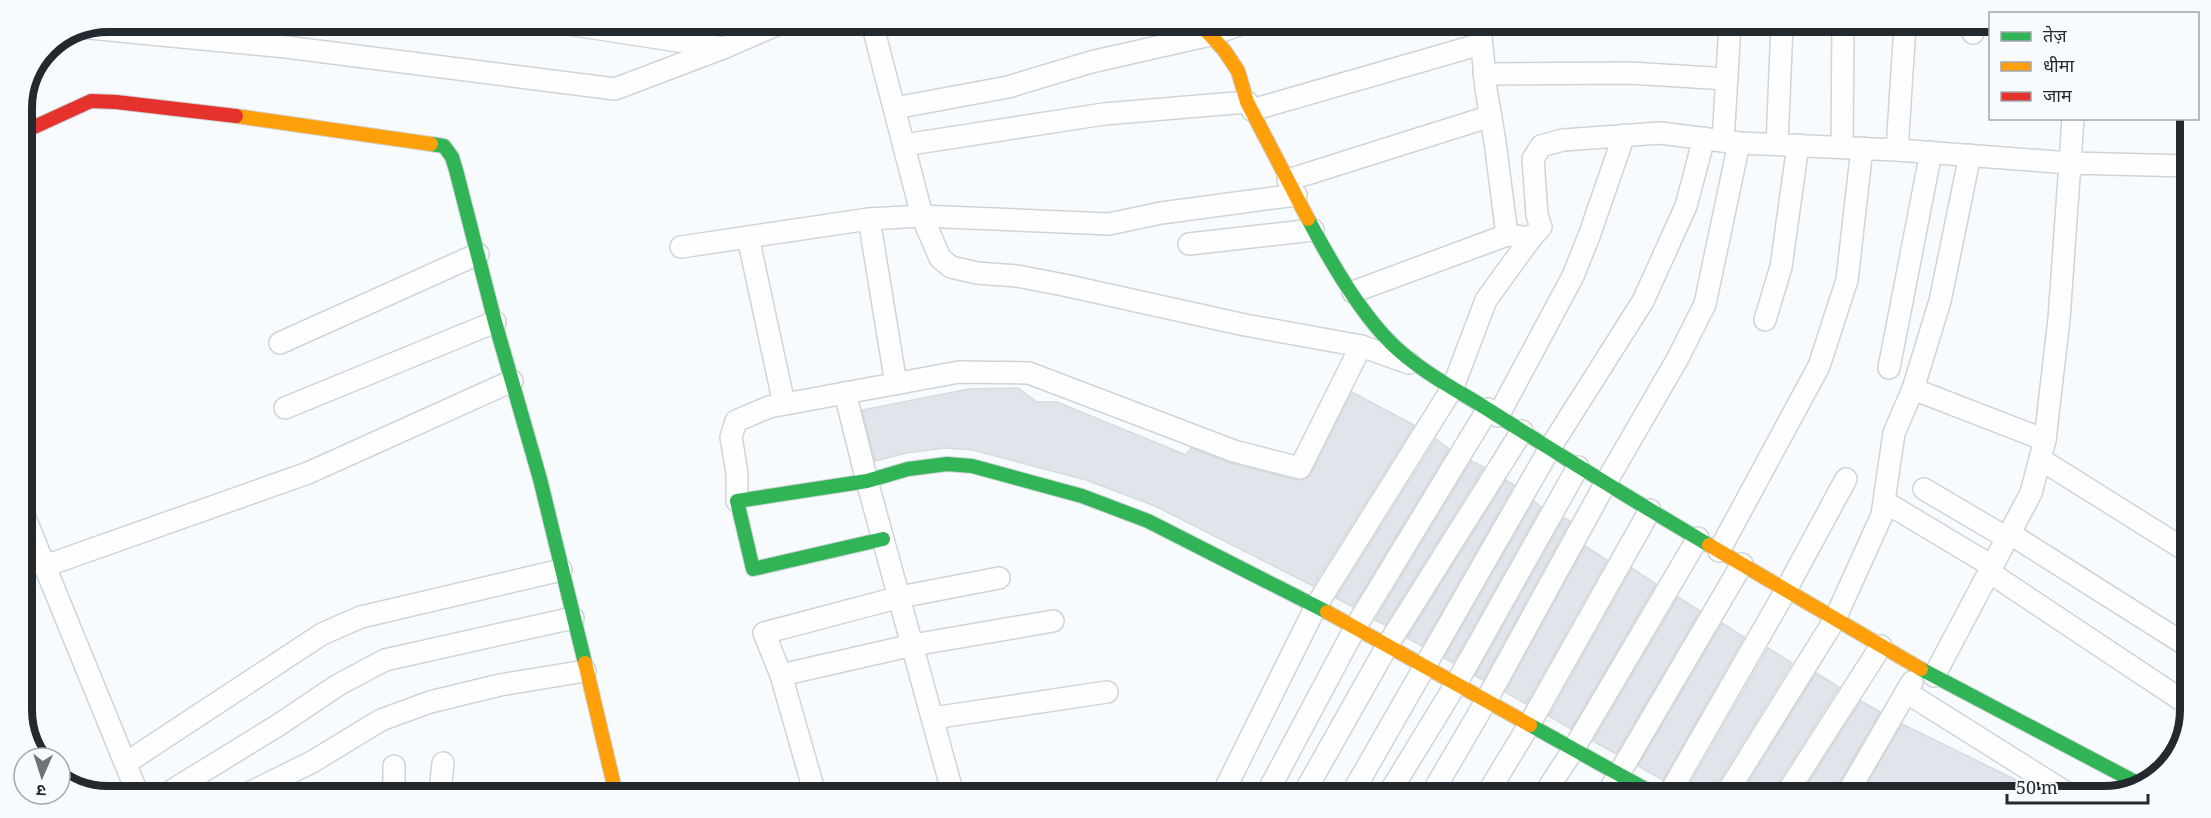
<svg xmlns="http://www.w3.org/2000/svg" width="2211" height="818" font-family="'Noto Serif','Noto Sans Devanagari',serif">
<rect width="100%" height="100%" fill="#f8fbfd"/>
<g fill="#dfe5eb" stroke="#d6dbde" stroke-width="1.5">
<polygon points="1018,388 1037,402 1057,402 1186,455 1191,448 1231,463 1297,480 1307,478 1311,474 1352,392 1414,425 1313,586 1155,506 1086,480 973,450 945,448 906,453 875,461 862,410 969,389"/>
<polygon points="1436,439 1449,449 1353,607 1336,598"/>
<polygon points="1471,461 1484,467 1385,625 1375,620"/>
<polygon points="1506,480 1514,485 1422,646 1407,638"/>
<polygon points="1534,501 1541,507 1453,663 1444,658"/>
<polygon points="1564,518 1570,521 1483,680 1475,676"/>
<polygon points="1585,546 1607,560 1526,704 1505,692"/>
<polygon points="1632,568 1656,584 1571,729 1549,716"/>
<polygon points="1678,597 1700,611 1616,754 1593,741"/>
<polygon points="1722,623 1744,637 1663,780 1638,766"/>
<polygon points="1768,648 1792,663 1714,789 1712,796 1683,796"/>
<polygon points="1816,673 1839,687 1774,789 1772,796 1740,796"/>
<polygon points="1861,701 1880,712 1835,790 1833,796 1800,796"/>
<polygon points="1902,724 2043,793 2049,797 1860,796"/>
</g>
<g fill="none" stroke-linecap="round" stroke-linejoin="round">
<defs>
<g id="street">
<polyline points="555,22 723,48"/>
<polyline points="872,23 922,216 940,258 951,267 977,273 1017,276 1064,285 1245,325 1361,346 1409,363"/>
<polyline points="1480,24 1486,89 1495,142 1507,235"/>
<polyline points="89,28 286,47 615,89 723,48 781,23"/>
<polyline points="1973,33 1973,25"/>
<polyline points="1484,74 1630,73 1727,79"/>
<polyline points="895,108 1008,87 1091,62 1210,35 1242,24"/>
<polyline points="1252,110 1481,44"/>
<polyline points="1723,141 1730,25"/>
<polyline points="1777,144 1782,25"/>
<polyline points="904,145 1104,114 1247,102"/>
<polyline points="1842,147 1843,25"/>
<polyline points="1897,150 1905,25"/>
<polyline points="1288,180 1491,116"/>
<polyline points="869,219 896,384"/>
<polyline points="748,237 784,404"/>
<polyline points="1189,244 1313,230"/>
<polyline points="681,247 869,219 922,216 1109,224 1161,213 1296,195"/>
<polyline points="1353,292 1507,235 1531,238 1541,227 1537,215 1533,159 1541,146 1563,140 1660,133 1739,143 1897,150 2070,163 2073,118"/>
<polyline points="1765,320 1781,267 1798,145"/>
<polyline points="280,343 478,254"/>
<polyline points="1889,368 1931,152"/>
<polyline points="1913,389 2045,440"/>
<polyline points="845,393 867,481 953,794"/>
<polyline points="285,408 495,322"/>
<polyline points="1498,416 1573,276 1589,236 1624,135"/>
<polyline points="2040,459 2187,551"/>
<polyline points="1924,489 2007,538"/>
<polyline points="737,501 737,473 731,437 736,421 769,407 959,372 1029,373 1234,451 1300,468 1361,346"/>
<polyline points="1885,502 1992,566"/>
<polyline points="21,508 137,792"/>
<polyline points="2009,533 2186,645"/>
<polyline points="1719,551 1819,366 1847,280 1862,148"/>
<polyline points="45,566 308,473 512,381"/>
<polyline points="1989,572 2186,703"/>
<polyline points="781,675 913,645 1053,621"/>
<polyline points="1934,676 2031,493 2045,440 2059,319 2070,163 2189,166"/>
<polyline points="1906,692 2073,797"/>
<polyline points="933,718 1107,692"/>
<polyline points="126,763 322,634 361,617 561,570"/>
<polyline points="168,793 280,724 338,685 385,660 573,618"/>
<polyline points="249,793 312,762 381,720 430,702 500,685 585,671"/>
<polyline points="394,793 394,766"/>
<polyline points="440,793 443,763"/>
<polyline points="815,794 781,675 764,633 900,597 999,578"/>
<polyline points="1222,795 1316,606 1453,387 1486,300 1531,238"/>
<polyline points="1266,795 1355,628 1488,409"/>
<polyline points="1303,795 1387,646 1522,431"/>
<polyline points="1351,795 1550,448 1643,301 1686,206 1704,138"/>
<polyline points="1388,795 1456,684 1578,467"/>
<polyline points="1431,795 1486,701 1605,484 1678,358 1705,304 1739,143"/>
<polyline points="1486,796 1529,725 1650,510"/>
<polyline points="1543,796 1573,750 1698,538"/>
<polyline points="1606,796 1742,564"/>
<polyline points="1668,796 1786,590 1846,479"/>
<polyline points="1725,796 1835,619 1882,515 1894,433 1913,389 1940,301 1970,155"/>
<polyline points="1785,796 1881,646"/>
<polyline points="1846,796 1912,682"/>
</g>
<g id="fast">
<polyline points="431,144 444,146 452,157 456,170 495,322 540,479 585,663"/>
<path d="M1308,219C1329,259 1359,311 1391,343C1419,371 1459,391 1492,412C1564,458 1636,502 1709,545"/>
<polyline points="883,539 753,569 737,501 867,481 908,469 947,464 972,466 1082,496 1148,521 1327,612"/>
<polyline points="1921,669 2141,785"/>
<polyline points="1530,725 1658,796"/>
</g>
<g id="slow">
<polyline points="1200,24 1224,50 1238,71 1247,102 1308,219"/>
<polyline points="236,116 431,144"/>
<polyline points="1709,545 1921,669"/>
<polyline points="1327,612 1530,725"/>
<polyline points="585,663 616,794"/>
</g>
<polyline id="jam" points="21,133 91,101 116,102 236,116"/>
</defs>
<use href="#street" stroke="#cfd4d8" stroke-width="24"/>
<use href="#fast" stroke="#cfd4d8" stroke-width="16"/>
<use href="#slow" stroke="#cfd4d8" stroke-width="16"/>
<use href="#jam" stroke="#cfd4d8" stroke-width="16"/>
<use href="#street" stroke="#fefeff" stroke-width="21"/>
<use href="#fast" stroke="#30b455" stroke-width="14"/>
<use href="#slow" stroke="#ff9f0a" stroke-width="14"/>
<use href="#jam" stroke="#e5322d" stroke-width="14"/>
</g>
<path d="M0 0H2211V818H0ZM108 32H2104A76 76 0 0 1 2180 108V710A76 76 0 0 1 2104 786H108A76 76 0 0 1 32 710V108A76 76 0 0 1 108 32Z" fill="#f7fbfe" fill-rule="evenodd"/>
<path fill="none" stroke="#232a2f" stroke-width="8" d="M108 32H2104A76 76 0 0 1 2180 108V710A76 76 0 0 1 2104 786H108A76 76 0 0 1 32 710V108A76 76 0 0 1 108 32Z"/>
<rect x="1989" y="12" width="210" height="108" fill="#f7fbfe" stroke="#a2a7ab" stroke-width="1.5"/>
<rect x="2001" y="32" width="30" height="9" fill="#30b455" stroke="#a2a7ab" stroke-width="1.5"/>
<text x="2043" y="42" font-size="18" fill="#232a2f">तेज़</text>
<rect x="2001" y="62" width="30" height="9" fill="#ff9f0a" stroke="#a2a7ab" stroke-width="1.5"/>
<text x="2043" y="72" font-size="18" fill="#232a2f">धीमा</text>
<rect x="2001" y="92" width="30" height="9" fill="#e5322d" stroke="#a2a7ab" stroke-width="1.5"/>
<text x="2043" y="102" font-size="18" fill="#232a2f">जाम</text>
<g transform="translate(42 776) rotate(183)"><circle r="28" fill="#f7fbfe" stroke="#a2a7ab" stroke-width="1.5"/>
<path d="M0-4.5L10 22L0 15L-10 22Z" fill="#6e7377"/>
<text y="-9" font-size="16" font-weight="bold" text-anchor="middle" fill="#232a2f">उ</text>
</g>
<path d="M2007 794v9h141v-9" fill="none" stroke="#232a2f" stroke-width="3"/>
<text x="2016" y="794" font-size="18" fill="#232a2f" stroke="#f7fbfe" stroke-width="4.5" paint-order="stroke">50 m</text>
</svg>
